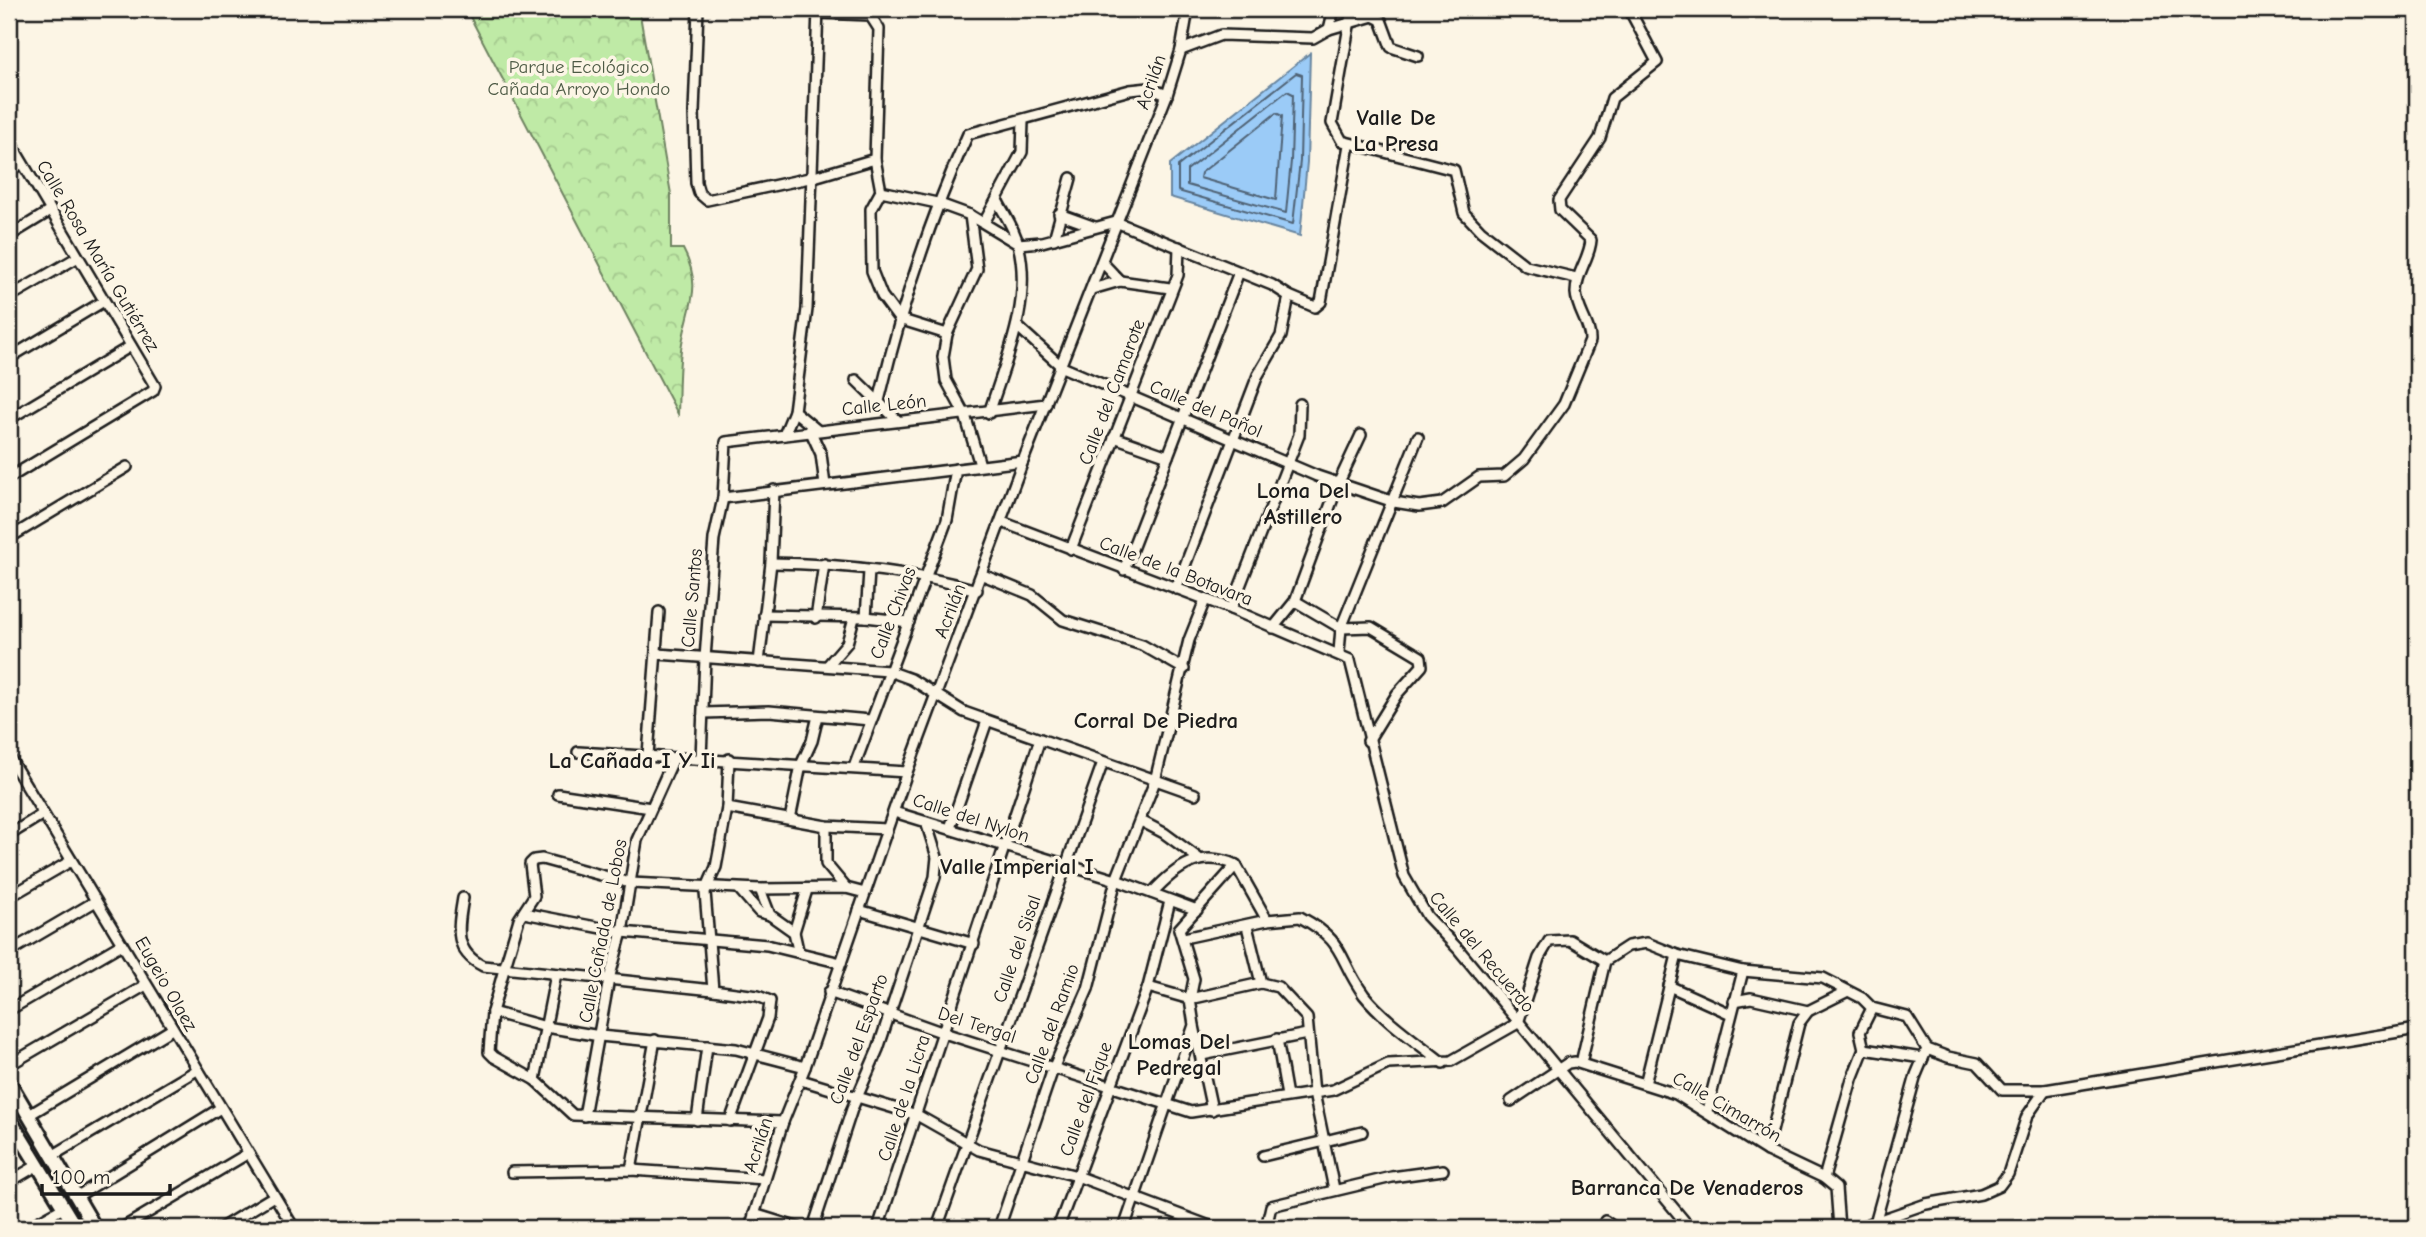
<svg xmlns="http://www.w3.org/2000/svg" width="2426" height="1237" font-family="'Comic Neue',sans-serif">
<defs>
<pattern id="park-crowns" width="20" height="18" patternUnits="userSpaceOnUse" patternTransform="scale(1.75)"><rect width="20" height="18" fill="#bfeaa6"/><path d="M2 6a3 3 0 1 1 6 0M12 15a3 3 0 1 1 6 0" fill="none" stroke="#a4c88e"/></pattern>
</defs>
<rect width="100%" height="100%" fill="#fcf5e5"/>
<filter id="ink" filterUnits="userSpaceOnUse"><feTurbulence type="fractalNoise" baseFrequency=".0143" numOctaves="2"/><feDisplacementMap in="SourceGraphic" scale="14" xChannelSelector="R" yChannelSelector="G"/><feConvolveMatrix kernelMatrix="1 2 1 2 8 2 1 2 1" color-interpolation-filters="sRGB"/></filter>
<g filter="url(#ink)">
<path fill="url(#park-crowns)" stroke="#6e8361" stroke-width="2" d="M466,9H639L671,194V249H683C703,287 689,304 682,343C678,366 679,391 678,414Z"/>
<polygon fill="#9bcbf7" stroke="#68859f" stroke-width="2" points="1310,53 1307,162 1300,236 1170,197 1170,164"/>
<g fill="none" stroke-linecap="round" stroke-linejoin="round">
<g stroke="#4f6274" stroke-width="2">
<polygon points="1296,73 1302,75 1300,161 1293,224 1178,191 1178,166"/>
<polygon points="1287,91 1293,94 1291,161 1286,213 1187,185 1187,170"/>
<polygon points="1276,113 1282,116 1276,200 1200,178 1201,173"/>
</g>
<defs>
<g id="street">
<polyline points="698,9 694,112 696,183 699,193 707,200 814,177 875,159"/>
<polyline points="1352,9 1332,123 1342,141 1454,170 1464,213 1481,231 1526,266 1576,278"/>
<polyline points="818,13 870,15 879,29 875,159 881,191 937,203 970,215 1018,244 1042,242 1116,222 1272,285 1289,296 1315,307 1321,302 1349,145"/>
<polyline points="1329,29 1334,9"/>
<polyline points="1181,50 1221,35 1313,38 1329,29 1373,16 1381,20 1391,47 1418,56"/>
<polyline points="9,140 155,386 153,391 9,478"/>
<polyline points="9,171 22,163"/>
<polyline points="881,191 871,209 872,271 882,296 899,319 947,334"/>
<polyline points="1059,214 1095,227"/>
<polyline points="970,215 977,269 947,334 943,357 946,380 965,415 980,465"/>
<polyline points="985,221 1022,152 1023,121"/>
<polyline points="9,236 50,211"/>
<polyline points="1054,239 1071,178"/>
<polyline points="1102,262 1120,281"/>
<polyline points="1092,289 1120,281 1170,288"/>
<polyline points="9,297 78,257"/>
<path d="M1017,326L1062,367L1317,476L1394,502L1419,506L1442,503L1479,477L1504,476L1524,459L1564,404L1590,341C1591,325 1577,311 1576,293C1576,272 1590,258 1591,240L1560,210L1559,200L1600,138L1612,98L1657,62L1629,9"/>
<polyline points="9,358 104,301"/>
<polyline points="856,380 897,420"/>
<path d="M879,401C901,308 929,220 968,134L1130,90L1149,88L1167,95"/>
<polyline points="794,411 817,430"/>
<path d="M989,413C1006,360 1033,301 1018,244C1015,229 1004,214 997,200"/>
<polyline points="9,419 131,346"/>
<polyline points="810,430 821,454 825,485"/>
<polyline points="784,435 794,411 807,309 818,9"/>
<polyline points="1114,437 1168,456"/>
<polyline points="723,498 1023,461"/>
<polyline points="1002,522 1231,609 1350,660 1404,876 1427,916 1459,950 1690,1228"/>
<polyline points="9,538 127,467"/>
<polyline points="1071,549 1178,275 1179,247"/>
<path d="M771,563C840,564 911,571 977,590"/>
<polyline points="1124,570 1239,272"/>
<polyline points="983,575 1032,595 1063,620 1142,645 1184,669"/>
<polyline points="1176,589 1258,375 1281,336 1289,296"/>
<polyline points="1295,601 1341,628 1371,627 1421,657 1422,666 1397,694 1368,741"/>
<polyline points="1231,609 1299,435 1300,404"/>
<polyline points="764,615 866,617 909,622"/>
<polyline points="866,617 869,571"/>
<polyline points="816,618 824,564"/>
<polyline points="1273,628 1295,601 1339,482 1361,435"/>
<polyline points="1339,652 1341,628 1418,437"/>
<polyline points="658,654 889,671 911,679 964,712 1195,794"/>
<polyline points="759,662 771,563 774,490"/>
<polyline points="828,665 847,643 854,618"/>
<polyline points="704,713 769,711 870,720"/>
<polyline points="578,752 907,772"/>
<polyline points="648,755 659,612"/>
<polyline points="9,757 294,1228"/>
<polyline points="701,758 705,658 714,539 723,498 726,442 1046,404"/>
<polyline points="854,767 947,520 956,469"/>
<polyline points="558,794 651,808"/>
<polyline points="727,808 826,826 887,829"/>
<polyline points="894,812 1116,880 1197,910"/>
<polyline points="790,819 801,765 812,741 818,716"/>
<polyline points="1141,821 1164,833 1198,858"/>
<polyline points="826,826 826,864 846,888"/>
<polyline points="950,828 987,721"/>
<polyline points="9,835 43,814"/>
<polyline points="739,889 759,912 770,915"/>
<polyline points="760,889 770,915 794,932 798,950"/>
<path d="M1152,893C1176,867 1200,849 1236,865L1267,920"/>
<polyline points="9,897 71,861"/>
<path d="M463,898C458,928 453,951 483,966L713,990L758,996L770,1001L768,1018L730,1121"/>
<polyline points="859,910 974,944"/>
<polyline points="524,913 622,932 767,945 841,963"/>
<polyline points="1247,926 1261,983 1278,987 1307,1018 1314,1093 1334,1189"/>
<polyline points="794,932 807,890"/>
<path d="M1184,938L1267,920L1300,917C1347,942 1337,958 1364,995C1385,1021 1417,1042 1443,1063"/>
<polyline points="9,952 96,901"/>
<polyline points="1605,961 1628,946 1647,943 1677,955 1743,971 1823,978 1862,998 1872,1008 1907,1017 1927,1049 1948,1057 1977,1063 2002,1090 2045,1090 2417,1029"/>
<polyline points="1669,986 1731,1014"/>
<polyline points="1148,987 1190,999 1261,983"/>
<polyline points="713,990 705,892 716,867 727,808 729,759"/>
<polyline points="829,992 944,1033 1191,1112 1333,1090 1388,1064 1451,1061 1518,1023 1539,958 1549,941 1570,940 1605,961"/>
<polyline points="1734,1001 1751,998 1808,1011"/>
<polyline points="9,1010 122,944"/>
<polyline points="492,1012 546,1027 600,1036 736,1049 805,1067"/>
<polyline points="1194,1026 1212,1110"/>
<polyline points="1277,1039 1287,1096"/>
<polyline points="1864,1049 1922,1058"/>
<polyline points="1864,1049 1860,1032 1872,1008"/>
<polyline points="1202,1055 1307,1034"/>
<polyline points="1581,1063 1605,961"/>
<polyline points="9,1065 146,985"/>
<polyline points="535,1080 556,974"/>
<polyline points="801,1080 917,1115 979,1150 1077,1176 1215,1228"/>
<polyline points="1645,1084 1677,955"/>
<polyline points="1511,1101 1568,1063 1575,1062 1676,1094 1767,1151 1824,1178 1836,1188 1839,1228"/>
<polyline points="1707,1111 1743,971"/>
<polyline points="29,1115 172,1029"/>
<polyline points="584,1116 609,979 622,932 637,840 674,758"/>
<polyline points="697,1120 707,1046"/>
<polyline points="783,1122 573,1115 535,1080 494,1057 489,1052 492,1012 505,966 519,919 534,896 530,864 534,860 542,859 630,883 760,889 846,888 865,893"/>
<polyline points="1767,1151 1799,1023 1808,1011 1846,992"/>
<polyline points="52,1156 197,1070"/>
<polyline points="1263,1156 1362,1132"/>
<polyline points="631,1170 655,1040"/>
<polyline points="512,1172 631,1170 765,1179"/>
<polyline points="1824,1178 1852,1079 1864,1049"/>
<polyline points="9,1182 38,1165"/>
<polyline points="76,1197 219,1109"/>
<polyline points="754,1214 799,1228"/>
<polyline points="1605,1221 1615,1228"/>
<polyline points="1875,1223 1916,1075 1927,1049"/>
<polyline points="27,1228 63,1208"/>
<polyline points="122,1228 247,1154"/>
<polyline points="221,1228 274,1196"/>
<polyline points="750,1228 783,1122 805,1067 907,772 1023,461 1167,95 1181,50 1188,9"/>
<polyline points="813,1228 852,1109 878,1049 935,877 937,857 926,822"/>
<polyline points="878,1228 1040,739"/>
<polyline points="937,1228 1103,762"/>
<polyline points="999,1228 1053,1069 1088,989 1116,880 1155,781 1189,640 1205,600"/>
<polyline points="1058,1228 1148,987 1170,901"/>
<polyline points="1124,1228 1194,1025 1190,999 1194,979 1179,929 1236,865"/>
<polyline points="1266,1228 1271,1206 1392,1177 1443,1170"/>
<polyline points="1857,1228 1926,1204 1981,1194 1999,1186 2008,1174 2027,1116 2045,1090"/>
</g>
<g id="secondary">
<polyline points="9,1082 95,1228"/>
<polyline points="9,1118 76,1228"/>
</g>
</defs>
<use href="#street" stroke="#1c1c1c" stroke-width="14"/>
<use href="#secondary" stroke="#1c1c1c" stroke-width="18"/>
<use href="#street" stroke="#fcf5e5" stroke-width="9"/>
<use href="#secondary" stroke="#fcf5e5" stroke-width="12"/>
</g>
</g>
<g text-anchor="middle" dominant-baseline="central" stroke-width="7" stroke-linejoin="round" paint-order="stroke">
<g font-size="19" fill="#4d5a45" stroke="#fcf5e5">
<text x="579" y="67">Parque Ecológico<tspan x="579" dy="22">Cañada Arroyo Hondo</tspan></text>
</g>
<g font-size="19" fill="#1c1c1c" stroke="#fcf5e5">
<text transform="translate(1151 82) rotate(-71)">Acrilán</text>
<text transform="translate(98 256) rotate(59)">Calle Rosa María Gutiérrez</text>
<text transform="translate(1112 392) rotate(-69)">Calle del Camarote</text>
<text transform="translate(884 405) rotate(-6)">Calle León</text>
<text transform="translate(1206 409) rotate(23)">Calle del Pañol</text>
<text transform="translate(1176 571) rotate(21)">Calle de la Botavara</text>
<text transform="translate(692 598) rotate(-85)">Calle Santos</text>
<text transform="translate(950 611) rotate(-69)">Acrilán</text>
<text transform="translate(893 613) rotate(-69)">Calle Chivas</text>
<text transform="translate(971 818) rotate(18)">Calle del Nylon</text>
<text transform="translate(603 931) rotate(-79)">Calle Cañada de Lobos</text>
<text transform="translate(1017 949) rotate(-71)">Calle del Sisal</text>
<text transform="translate(1482 952) rotate(50)">Calle del Recuerdo</text>
<text transform="translate(166 984) rotate(60)">Eugeio Olaez</text>
<text transform="translate(1052 1024) rotate(-70)">Calle del Ramio</text>
<text transform="translate(977 1025) rotate(18)">Del Tergal</text>
<text transform="translate(859 1039) rotate(-70)">Calle del Esparto</text>
<text transform="translate(904 1098) rotate(-72)">Calle de la Licra</text>
<text transform="translate(1086 1099) rotate(-70)">Calle del Fique</text>
<text transform="translate(1727 1107) rotate(30)">Calle Cimarrón</text>
<text transform="translate(758 1145) rotate(-72)">Acrilán</text>
</g>
<g font-size="23" font-weight="bold" fill="#1c1c1c" stroke="#fcf5e5">
<text x="1396" y="117">Valle De<tspan x="1396" dy="26">La Presa</tspan></text>
<text x="1303" y="490">Loma Del<tspan x="1303" dy="26">Astillero</tspan></text>
<text x="1156" y="720">Corral De Piedra</text>
<text x="632" y="760">La Cañada I Y Ii</text>
<text x="1017" y="866">Valle Imperial I</text>
<text x="1179" y="1041">Lomas Del<tspan x="1179" dy="26">Pedregal</tspan></text>
<text x="1687" y="1187">Barranca De Venaderos</text>
</g>
</g>
<rect width="2426" height="1237" fill="none" stroke="#fcf5e5" stroke-width="35"/>
<rect x="18" y="18" width="2391" height="1202" fill="none" stroke="#1c1c1c" stroke-width="2.5" filter="url(#ink)"/>
<path d="M42 1184v10h128v-10" fill="none" stroke="#1c1c1c" stroke-width="3.5"/>
<text x="52" y="1184" font-size="21" fill="#1c1c1c" stroke="#fcf5e5" stroke-width="5" paint-order="stroke">100 m</text>
</svg>
